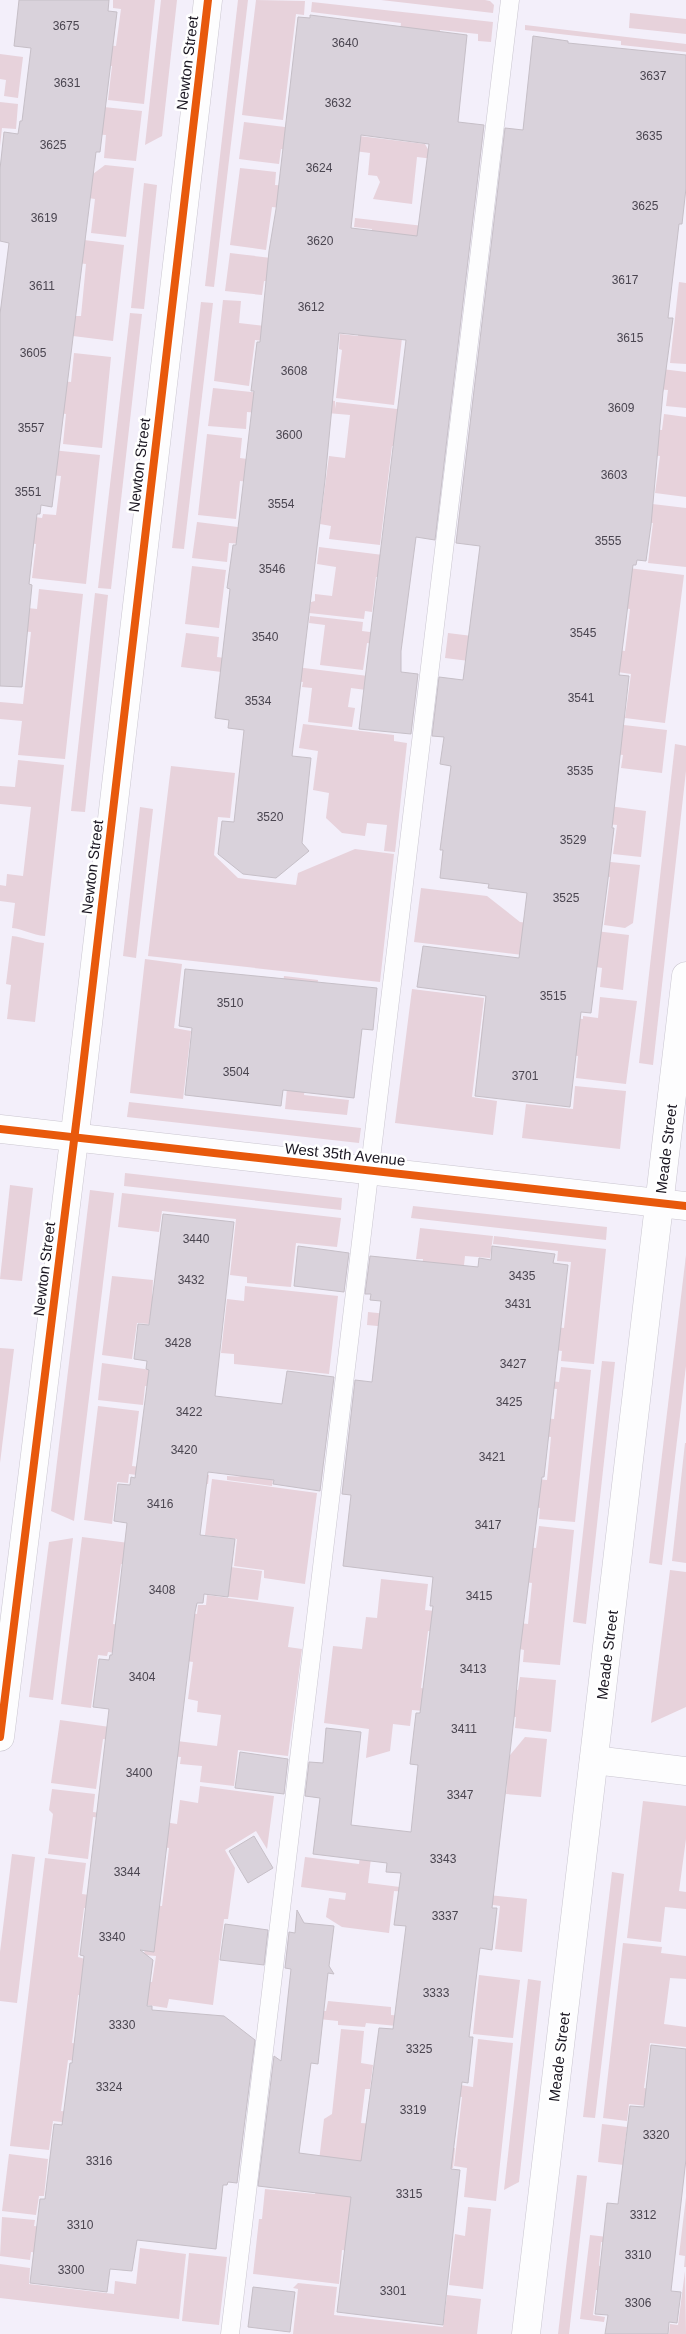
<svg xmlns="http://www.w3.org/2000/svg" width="686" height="2334" font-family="Arial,sans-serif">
<rect width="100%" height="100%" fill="#f3effa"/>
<g fill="#e7d2db">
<polygon points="113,0 155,0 144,104 108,100 112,66 104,65 106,45 116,46 121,9 113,8"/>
<polygon points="161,0 177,0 162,136 145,145"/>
<polygon points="238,0 248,0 214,287 205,286"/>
<polygon points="256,0 305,1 304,15 296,14 283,120 242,115"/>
<polygon points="381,0 485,0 490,1 494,5 493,13"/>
<polygon points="312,2 493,22 491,42 478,41 478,34 440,30 435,75 396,71 401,23 311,12"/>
<polygon points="630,13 686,19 686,34 629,28"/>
<polygon points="525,25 686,44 686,52 621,45 621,41 525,30"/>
<polygon points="0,54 23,57 18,98 4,96 6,80 0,79"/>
<polygon points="0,102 18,104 16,129 2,128 0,146"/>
<polygon points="94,106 142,111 136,161 104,158 106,135 91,134"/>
<polygon points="244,122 425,144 429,151 458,162 417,157 412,204 373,199 380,182 377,176 368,175 370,153 291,143 290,150 281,149 279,164 239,159"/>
<polygon points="105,165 134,168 126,237 91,233 95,199 82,197 81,183"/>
<polygon points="240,168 276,172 275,185 289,186 300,210 272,207 266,250 230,245"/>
<polygon points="144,183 157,185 144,309 131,308"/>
<polygon points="355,218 449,229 368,260 372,229 354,227"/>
<polygon points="76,239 124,245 113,341 65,335 68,316 81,316 86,264 8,255"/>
<polygon points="230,253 280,259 276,282 264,281 262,295 225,291"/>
<polygon points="364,280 405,313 394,405 336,398 342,350 339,349 340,334 358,336"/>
<polygon points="679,282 686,283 686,364 670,363"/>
<polygon points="223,300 241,301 239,323 338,334 336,349 255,340 249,386 214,381"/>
<polygon points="201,302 213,303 184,549 172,548"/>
<polygon points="130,313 142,314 111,589 98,588"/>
<polygon points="74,353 111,357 102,448 63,444 66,414 57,413 0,375 71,382"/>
<polygon points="590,360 686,372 686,408 666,406 668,390 656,389"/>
<polygon points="213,388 335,401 335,409 336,402 432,413 427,450 392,446 380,545 329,539 331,526 320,524 329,456 345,458 350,415 259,407 258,413 247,412 246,429 208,426"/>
<polygon points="664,414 686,417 686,497 655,493 660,456 649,455 652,429 662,430"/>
<polygon points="207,434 242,438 240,458 255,460 251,482 240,481 236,519 198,515"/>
<polygon points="52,450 100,455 86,584 32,578 36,544 0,540 21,515 42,518 43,514 56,515 61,476 49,475"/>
<polygon points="644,503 686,508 686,567 648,563 653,523 642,522"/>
<polygon points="197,522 246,528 244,544 229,543 227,562 192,558"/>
<polygon points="319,547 383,555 380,577 376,577 372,612 365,611 364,619 309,613 311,602 315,601 315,594 332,596 336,567 317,564"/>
<polygon points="565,560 684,575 665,723 625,718 631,674 604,670 607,649 625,651 630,609 560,599"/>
<polygon points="192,566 226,570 219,628 185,624"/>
<polygon points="39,589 83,594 65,759 18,755 22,721 0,719 0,702 23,704 31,632 0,629 0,605 37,609"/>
<polygon points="95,593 108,595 85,812 71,811"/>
<polygon points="310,616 363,622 362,631 402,636 401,647 367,643 363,670 320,665 325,625 309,623"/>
<polygon points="186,633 219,637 217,657 368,676 366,690 351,688 348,707 355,708 352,727 308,722 312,688 302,687 303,682 181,667"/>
<polygon points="448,633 543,645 501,665 445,658"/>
<polygon points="303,724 394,735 394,741 407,743 395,852 384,851 387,825 367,823 365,836 342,833 326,818 329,793 313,790 318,751 299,748"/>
<polygon points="624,725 667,730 662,773 621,768 623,755 614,754 603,728 623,731"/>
<polygon points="675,744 686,746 686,771 653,1065 639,1063"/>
<path d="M18,760L64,765L45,936C32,935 23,929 12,928L15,903L0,901V885L6,886L7,874L23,876L31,807L0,804V786L15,787Z"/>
<polygon points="171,766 235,773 230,818 218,817 214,855 238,878 296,885 298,873 355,849 394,854 380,982 148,956"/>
<polygon points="609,806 646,811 641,857 613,854 617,825 607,824"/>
<polygon points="140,807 153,809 136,958 123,956"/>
<polygon points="601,861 640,865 633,923 625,928 604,925 610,877 595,875"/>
<polygon points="421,888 487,896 520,922 629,935 623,990 600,987 602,968 590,966 590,963 414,942"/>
<path d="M12,936C24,937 32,942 44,943L35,1022L7,1019L11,985L6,984Z"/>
<polygon points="145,959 182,964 174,1028 191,1031 183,1099 130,1093"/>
<polygon points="490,959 509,1010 583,1019 583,1016 598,1018 600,997 637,1001 626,1084 576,1078 578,1056 480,1044"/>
<polygon points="284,976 318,980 304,1095 349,1100 347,1115 285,1109 291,1047 276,1045"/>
<polygon points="412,989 484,998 472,1097 497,1101 493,1135 395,1123"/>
<polygon points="575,1086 626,1091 620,1149 522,1138 526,1104 573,1109"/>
<polygon points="129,1102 361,1128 359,1143 127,1117"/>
<polygon points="125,1173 342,1198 341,1210 124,1186"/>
<polygon points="10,1185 33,1188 22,1281 0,1279"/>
<polygon points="90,1190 114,1193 74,1521 51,1511"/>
<polygon points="122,1193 341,1218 337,1247 296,1243 291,1287 247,1283 247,1277 230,1275 236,1219 162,1211 159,1232 118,1227"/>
<polygon points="413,1206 607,1227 606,1240 411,1218"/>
<polygon points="420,1228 493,1236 490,1258 465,1256 459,1310 398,1328 367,1325 368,1312 416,1317 423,1259 416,1259"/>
<polygon points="494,1236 606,1249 594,1364 561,1361 562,1351 547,1349 549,1326 564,1328 571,1262 557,1261 558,1251 493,1244"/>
<polygon points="686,1255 686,1366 662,1565 649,1563"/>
<polygon points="112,1276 153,1280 152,1298 225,1306 222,1325 150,1316 149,1324 137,1323 132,1359 102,1355"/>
<polygon points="245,1286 338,1296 329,1374 234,1364 234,1354 221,1353 227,1299 244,1301"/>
<polygon points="0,1348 14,1349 0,1463"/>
<polygon points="602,1361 615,1362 586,1624 573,1622"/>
<polygon points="102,1363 194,1376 192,1392 145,1386 143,1405 98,1400"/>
<polygon points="561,1367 591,1370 575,1522 539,1519 540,1508 533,1507 536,1479 547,1480 551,1437 541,1436 543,1418 554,1419 557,1389 542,1388 543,1380 559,1382"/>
<polygon points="98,1406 139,1411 132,1466 209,1475 208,1484 129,1474 128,1483 117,1482 112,1524 84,1520"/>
<polygon points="685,1443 686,1443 686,1563 672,1561"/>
<path d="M278,1447L272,1486L227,1480V1476C255,1479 261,1466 278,1447Z"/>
<polygon points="212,1479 317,1493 305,1584 264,1578 264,1570 234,1566 237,1539 205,1535"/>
<polygon points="539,1526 574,1530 560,1665 523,1662 524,1650 516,1648 519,1623 528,1624 532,1583 523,1582 526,1547 536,1548"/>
<polygon points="82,1537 199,1552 196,1574 121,1564 113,1624 143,1628 140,1656 108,1652 107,1656 98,1655 91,1708 61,1704"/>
<polygon points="73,1538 53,1700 29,1697 49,1542"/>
<polygon points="199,1563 262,1571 258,1600 205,1594"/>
<polygon points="670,1570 686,1572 686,1707 651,1723"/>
<polygon points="381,1579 428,1584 425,1610 435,1611 512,1641 428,1631 421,1688 426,1689 424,1711 412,1710 410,1726 393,1724 390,1751 366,1758 369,1729 324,1723 333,1646 362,1649 366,1617 377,1618"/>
<polygon points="207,1595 294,1607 288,1647 302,1649 288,1756 238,1750 234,1786 200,1782 202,1766 180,1764 181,1757 169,1756 177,1741 217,1746 221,1715 197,1712 198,1701 188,1699 193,1662 143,1655 184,1612 197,1614 198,1605 206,1605"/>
<polygon points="520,1677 556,1680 551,1732 515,1728 516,1717 507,1716 511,1689 518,1690"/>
<polygon points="60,1720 174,1736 173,1748 103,1739 96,1789 51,1783"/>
<polygon points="525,1737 547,1739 541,1797 506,1794 507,1783 498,1782 501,1766"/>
<polygon points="200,1786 274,1796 267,1849 256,1831 225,1850 235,1868 228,1919 224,1919 213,2005 169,1999 167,2008 134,2003 137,1980 152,1982 156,1956 144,1955 150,1905 162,1906 169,1848 155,1846 158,1821 177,1824 180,1800 198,1803"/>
<polygon points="52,1789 95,1794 93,1812 153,1820 152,1824 93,1817 88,1859 48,1854 53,1814 49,1810"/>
<polygon points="643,1801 686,1806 686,1839 679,1891 686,1892 686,1909 665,1907 661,1942 627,1938"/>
<polygon points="12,1854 35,1857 17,2003 0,2001 0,1952"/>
<polygon points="360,1856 371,1858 368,1883 408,1888 408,1892 394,1891 389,1933 342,1927 326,1917 329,1898 345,1900 346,1893 301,1887 305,1857 359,1864"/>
<polygon points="45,1858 86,1863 82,1894 143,1902 141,1915 84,1908 78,1957 85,1959 133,2001 78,1995 72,2043 148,2052 146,2069 68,2060 61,2111 130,2119 129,2130 53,2121 49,2150 10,2146"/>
<polygon points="612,1872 624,1874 595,2118 583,2117"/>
<polygon points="488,1895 527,1899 522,1952 495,1949 500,1906 487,1904"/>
<polygon points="623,1943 662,1947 661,1953 686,1956 686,1979 670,1978 664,2024 686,2027 686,2047 650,2043 644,2088 657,2090 686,2110 629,2104 627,2121 603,2118"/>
<polygon points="479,1975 520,1980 513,2038 473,2034"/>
<polygon points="528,1979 541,1981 519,2182 504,2190"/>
<polygon points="328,2001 391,2007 391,2015 408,2016 407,2027 366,2023 365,2027 338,2025 338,2021 290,2016 291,2008 326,2011"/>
<polygon points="341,2029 364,2031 361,2063 373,2065 370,2089 365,2089 361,2123 374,2124 373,2138 455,2148 453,2168 375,2159 373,2168 319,2161 324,2119 332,2114"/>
<polygon points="478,2039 513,2043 496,2201 464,2197 467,2168 454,2166 462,2097 452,2096 454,2084 473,2087"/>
<polygon points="602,2124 627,2127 623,2159 685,2166 684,2172 598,2162"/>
<polygon points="9,2154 48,2159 44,2196 39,2196 36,2215 2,2211"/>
<polygon points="577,2175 587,2176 569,2334 558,2334"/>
<polygon points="265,2189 315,2194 316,2191 359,2196 442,2261 342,2250 339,2284 253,2274 259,2219 262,2219"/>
<polygon points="686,2197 686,2267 684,2267 685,2256 679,2255"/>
<polygon points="468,2207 491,2209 483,2289 449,2285 455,2234 465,2236"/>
<polygon points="2,2217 35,2220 34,2226 50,2228 47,2254 31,2252 30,2260 0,2256"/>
<polygon points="590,2235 616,2238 616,2244 601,2242 599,2266 611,2267 608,2292 596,2290 593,2315 605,2317 604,2322 580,2319"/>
<polygon points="140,2248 186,2254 179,2319 0,2298 0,2264 30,2268 29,2284 114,2294 115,2281 136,2284"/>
<polygon points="189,2253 227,2257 219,2325 182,2321"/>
<polygon points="685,2271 686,2334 669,2334 670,2324 678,2325"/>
<polygon points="298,2283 337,2287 334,2315 443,2327 447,2295 481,2299 477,2334 293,2334 298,2289 293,2288"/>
</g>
<g fill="#d9d2db" stroke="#c6bfc7" fill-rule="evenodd">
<polygon points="19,0 109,0 108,11 117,12 100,152 96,152 52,507 41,505 40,514 37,514 29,584 32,585 22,687 0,686 0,314 9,243 0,241 0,169 4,132 18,134 20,121 22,121 31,48 14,46"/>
<path d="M310,15L467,35L458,122L484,125L435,540L416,537L401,651V672L418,674L411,734L359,729L406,340L339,333L325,480L292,756L311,758L302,843L309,851L276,878L243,874L218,854L222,821L234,822L244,730L228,728L229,720L215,718L230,589L227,588L233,545H236L254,391H251L257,342H260L269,251L276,209L298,17L310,18ZM361,135L429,144L417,236L351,228Z"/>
<polygon points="533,36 568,41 568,43 686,55 686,188 682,224 679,224 668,318 673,318 663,392 651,525 646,561 637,560 636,565 633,565 619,675 629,676 612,828 614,828 608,879 591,1013 581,1012 570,1107 475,1096 486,996 417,987 423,946 519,958 527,893 488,888 489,884 440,878 443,850 440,850 451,766 440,764 444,737 432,736 439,677 463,680 480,546 456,543 505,128 523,130"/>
<polygon points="185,969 377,988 373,1030 362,1029 354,1098 283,1090 281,1106 185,1095 192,1028 179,1026"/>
<polygon points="163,1214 234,1222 215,1396 282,1404 287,1371 334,1377 320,1491 273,1484 274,1480 208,1472 200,1535 235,1539 228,1597 204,1594 203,1603 197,1603 195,1612 154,1952 140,1950 153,1960 147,2006 152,2006 152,2010 224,2016 255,2040 237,2183 228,2182 227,2185 223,2185 216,2249 137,2240 132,2271 110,2269 107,2292 30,2283 40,2199 45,2199 54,2124 62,2125 70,2063 72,2063 84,1956 80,1955 109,1709 93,1707 99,1659 109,1660 110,1655 112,1655 127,1523 114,1521 118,1484 130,1485 131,1477 135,1478 149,1370 146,1369 147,1361 134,1359 138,1324 149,1325"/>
<polygon points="298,1246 349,1253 344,1292 294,1286"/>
<polygon points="492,1246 555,1254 553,1263 568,1265 544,1477 542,1477 520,1651 514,1718 492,1908 497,1908 492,1950 480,1948 479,1955 469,2037 473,2037 468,2083 462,2082 451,2169 460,2170 443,2325 337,2312 351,2197 258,2186 274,2056 281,2061 291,1969 285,1968 289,1932 295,1933 297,1910 304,1923 334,1926 329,1966 334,1974 328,1973 318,2064 311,2063 299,2153 361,2161 379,2028 393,2029 406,1926 394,1925 401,1873 386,1872 387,1863 313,1854 320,1798 305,1796 309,1762 323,1763 326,1728 361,1732 351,1825 411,1832 418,1765 410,1764 416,1713 420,1713 433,1606 430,1606 433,1577 343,1566 351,1495 342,1494 355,1380 372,1382 381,1301 370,1300 371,1294 365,1294 370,1256 478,1267 479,1258 491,1260"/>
<polygon points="240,1752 288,1759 284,1794 235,1788"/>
<polygon points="254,1836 273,1868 248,1883 229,1851"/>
<polygon points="225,1924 268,1930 264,1965 220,1960"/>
<polygon points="651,2045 686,2049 686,2159 671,2291 681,2292 677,2323 669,2322 668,2334 605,2334 608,2315 595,2314 607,2203 618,2204 630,2106 644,2107"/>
<polygon points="253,2287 295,2292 290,2332 248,2327"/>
</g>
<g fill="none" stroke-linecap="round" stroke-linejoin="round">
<defs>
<polyline id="service" points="230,2334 510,0"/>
<g id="minor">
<polyline points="0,1129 686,1206"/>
<polyline points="0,1737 80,1092 208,0"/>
<polyline points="594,1760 686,1771"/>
<polyline points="526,2334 686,976"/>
</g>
</defs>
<use href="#service" stroke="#cac6d0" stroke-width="19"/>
<use href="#minor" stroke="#cac6d0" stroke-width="29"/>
<use href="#service" stroke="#fdfdfe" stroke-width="18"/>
<use href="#minor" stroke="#fdfdfe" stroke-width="28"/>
<defs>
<g id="cycleway">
<polyline points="0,1129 686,1206"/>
<polyline points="0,1737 80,1092 208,0"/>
</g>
</defs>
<use href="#cycleway" stroke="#fff" stroke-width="11"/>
<use href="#cycleway" stroke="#e8590c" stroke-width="8"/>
</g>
<g text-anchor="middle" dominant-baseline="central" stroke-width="5" stroke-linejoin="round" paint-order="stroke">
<g font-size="12" fill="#4a4550">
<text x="66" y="26">3675</text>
<text x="345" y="43">3640</text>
<text x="653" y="76">3637</text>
<text x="67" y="83">3631</text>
<text x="338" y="103">3632</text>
<text x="649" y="136">3635</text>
<text x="53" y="145">3625</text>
<text x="319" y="168">3624</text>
<text x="645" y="206">3625</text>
<text x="44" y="218">3619</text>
<text x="320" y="241">3620</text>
<text x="625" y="280">3617</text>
<text x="42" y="286">3611</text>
<text x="311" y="307">3612</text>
<text x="630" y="338">3615</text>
<text x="33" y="353">3605</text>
<text x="294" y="371">3608</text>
<text x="621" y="408">3609</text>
<text x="31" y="428">3557</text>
<text x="289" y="435">3600</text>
<text x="614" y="475">3603</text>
<text x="28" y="492">3551</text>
<text x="281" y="504">3554</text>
<text x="608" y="541">3555</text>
<text x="272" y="569">3546</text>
<text x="583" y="633">3545</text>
<text x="265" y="637">3540</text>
<text x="581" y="698">3541</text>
<text x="258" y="701">3534</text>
<text x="580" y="771">3535</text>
<text x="270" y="817">3520</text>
<text x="573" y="840">3529</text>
<text x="566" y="898">3525</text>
<text x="553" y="996">3515</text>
<text x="230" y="1003">3510</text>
<text x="236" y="1072">3504</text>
<text x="525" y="1076">3701</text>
<text x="196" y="1239">3440</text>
<text x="522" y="1276">3435</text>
<text x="191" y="1280">3432</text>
<text x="518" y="1304">3431</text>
<text x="178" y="1343">3428</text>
<text x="513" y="1364">3427</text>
<text x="509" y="1402">3425</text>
<text x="189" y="1412">3422</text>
<text x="184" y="1450">3420</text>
<text x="492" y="1457">3421</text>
<text x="160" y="1504">3416</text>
<text x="488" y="1525">3417</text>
<text x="162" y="1590">3408</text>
<text x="479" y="1596">3415</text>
<text x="473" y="1669">3413</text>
<text x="142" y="1677">3404</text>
<text x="464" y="1729">3411</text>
<text x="139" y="1773">3400</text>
<text x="460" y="1795">3347</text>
<text x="443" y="1859">3343</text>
<text x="127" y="1872">3344</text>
<text x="445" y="1916">3337</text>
<text x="112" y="1937">3340</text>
<text x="436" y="1993">3333</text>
<text x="122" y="2025">3330</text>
<text x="419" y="2049">3325</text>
<text x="109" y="2087">3324</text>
<text x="413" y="2110">3319</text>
<text x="656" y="2135">3320</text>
<text x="99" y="2161">3316</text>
<text x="409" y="2194">3315</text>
<text x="643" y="2215">3312</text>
<text x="80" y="2225">3310</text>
<text x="638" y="2255">3310</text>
<text x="71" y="2270">3300</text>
<text x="393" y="2291">3301</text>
<text x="638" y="2303">3306</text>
</g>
<g font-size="15" fill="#1a1621" stroke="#fff">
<text transform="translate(187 63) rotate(-83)">Newton Street</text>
<text transform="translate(139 465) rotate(-83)">Newton Street</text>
<text transform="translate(92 867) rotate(-83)">Newton Street</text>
<text transform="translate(666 1149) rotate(-83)">Meade Street</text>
<text transform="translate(345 1154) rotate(6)">West 35th Avenue</text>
<text transform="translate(44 1269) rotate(-83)">Newton Street</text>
<text transform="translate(607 1655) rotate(-83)">Meade Street</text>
<text transform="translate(559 2057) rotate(-83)">Meade Street</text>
</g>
</g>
</svg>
